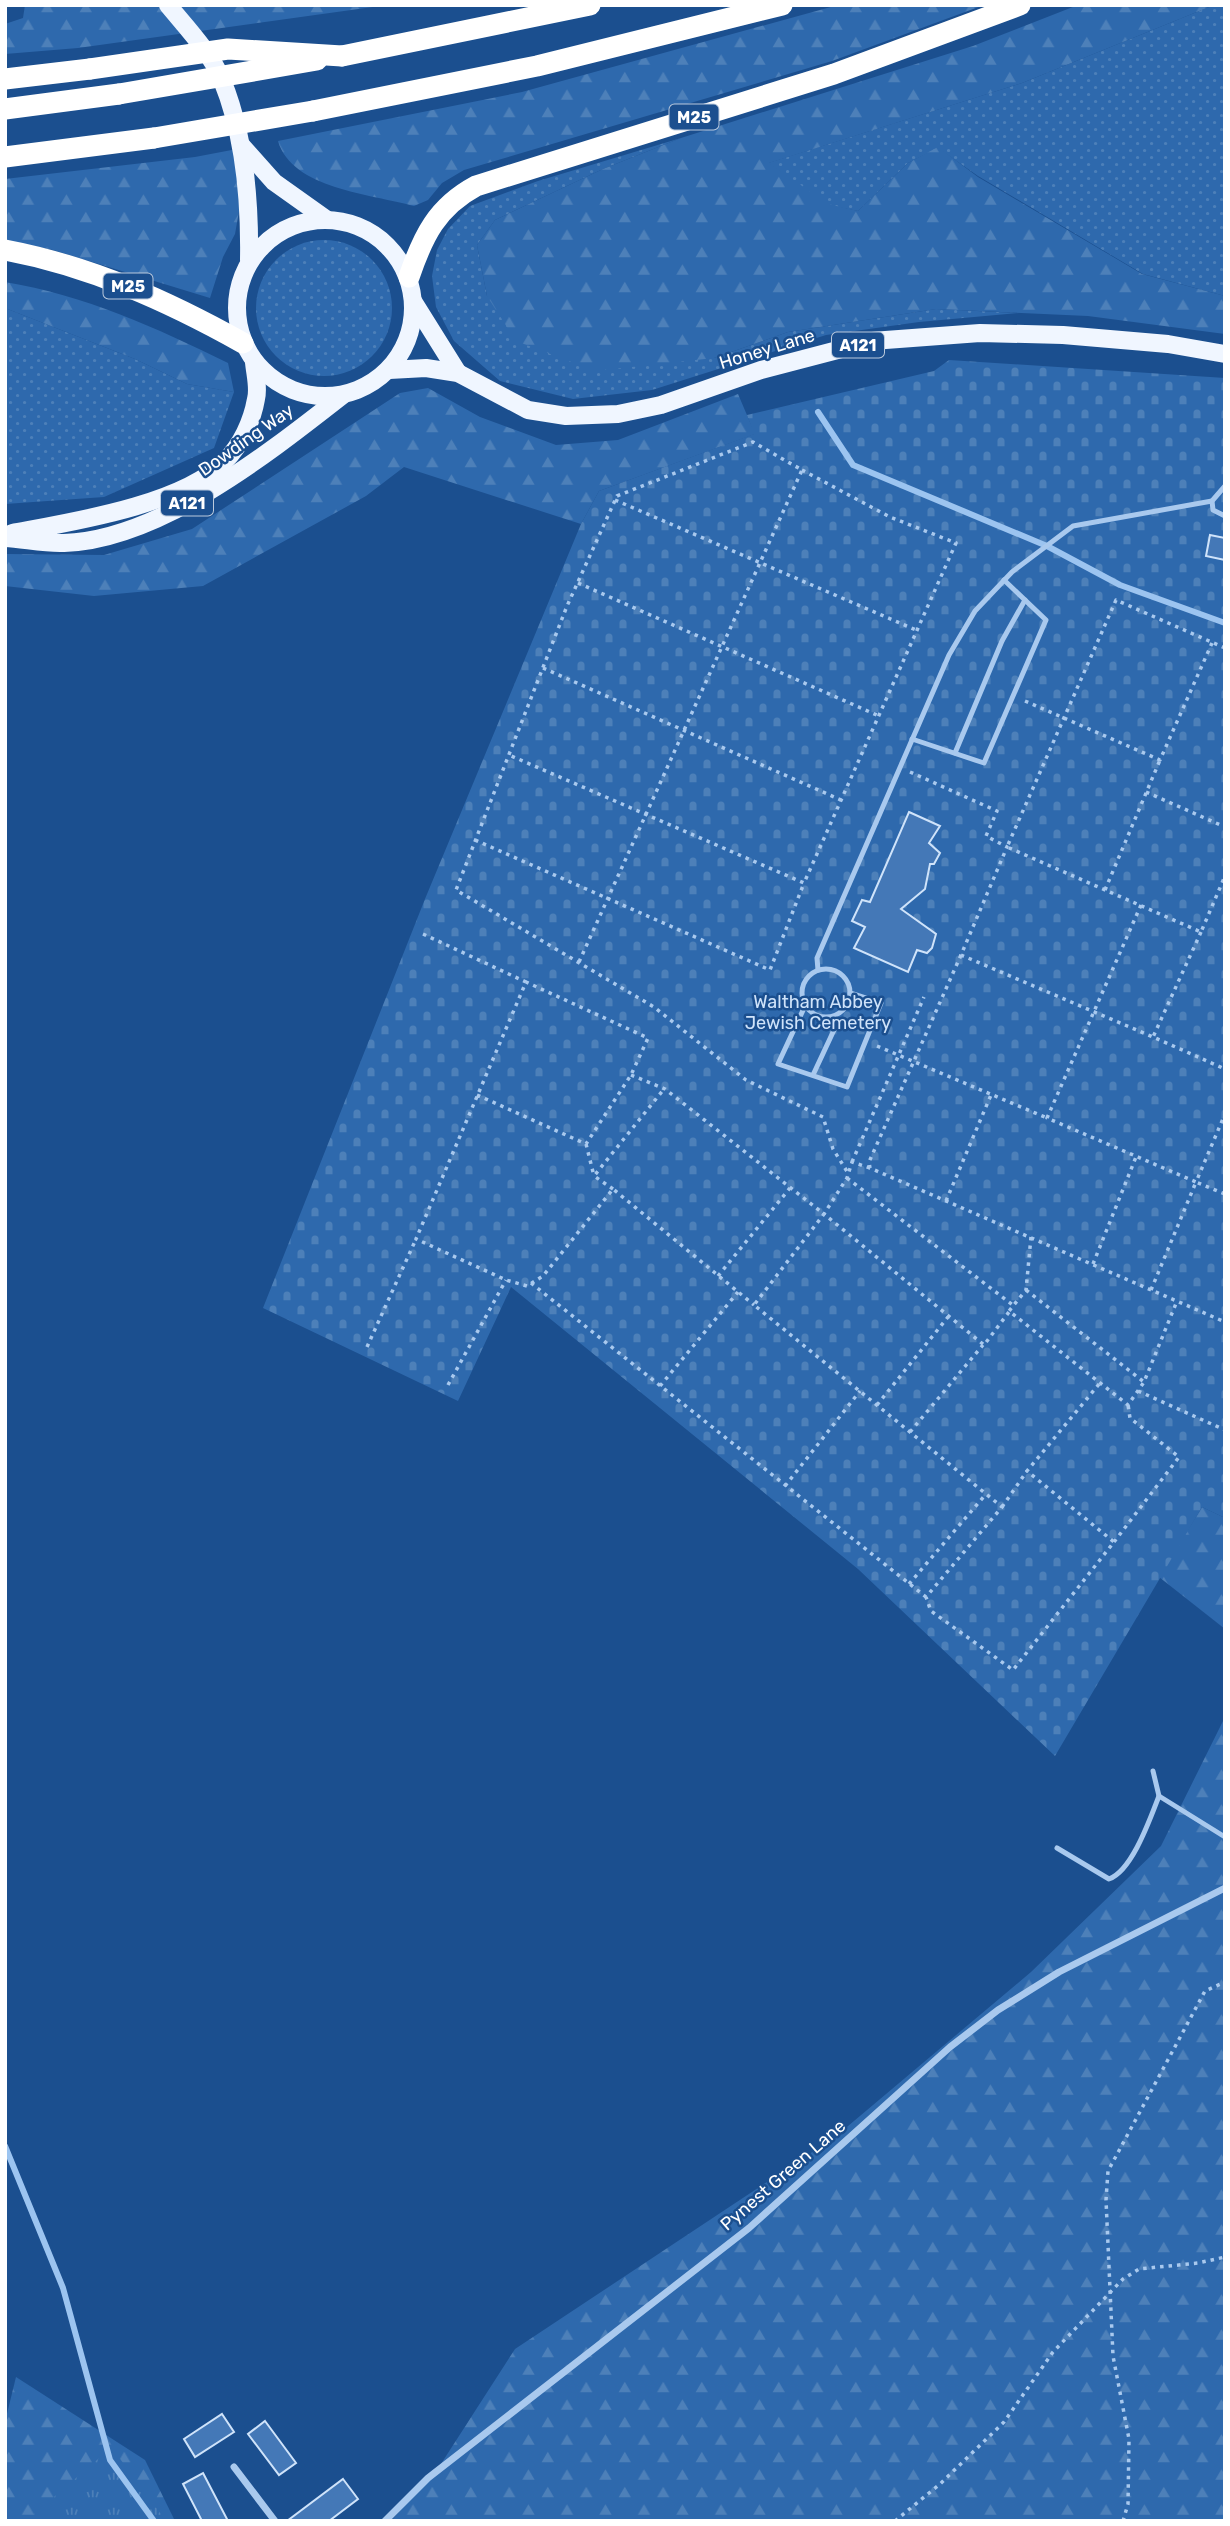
<svg xmlns="http://www.w3.org/2000/svg" width="1230" height="2526" font-family="Rubik,sans-serif">
<defs>
<pattern id="grass-dots" width="8" height="8" patternUnits="userSpaceOnUse" patternTransform="scale(1.75)"><rect width="8" height="8" fill="#2e69ad"/><path d="M2 2h.1M6 6h.1" fill="none" stroke="#4d80b9" stroke-width="1.8" stroke-linecap="round"/></pattern>
<pattern id="forest-firs" width="22" height="20" patternUnits="userSpaceOnUse" patternTransform="scale(1.75)"><rect width="22" height="20" fill="#2e69ad"/><path d="M5 1l3.5 6h-7zM16 11l3.5 6h-7z" fill="#4d80b9"/></pattern>
<pattern id="cemetery-stones" width="16" height="16" patternUnits="userSpaceOnUse" patternTransform="scale(1.75)"><rect width="16" height="16" fill="#2e69ad"/><path d="M2 7V4a2 2 0 0 1 4 0v3zM10 15v-3a2 2 0 0 1 4 0v3z" fill="#4d80b9"/></pattern>
<pattern id="park-tufts" width="24" height="20" patternUnits="userSpaceOnUse" patternTransform="scale(1.75)"><rect width="24" height="20" fill="#2e69ad"/><path d="M3 7l-1-3M5 7V3M7 7l1-3M15 17l-1-3M17 17v-4M19 17l1-3" fill="none" stroke="#4d80b9"/></pattern>
</defs>
<rect width="100%" height="100%" fill="#1b4f8f"/>
<g fill="url(#grass-dots)">
<polygon points="1214,5 1225,5 1225,296 1143,274 978,176 938,148 908,163 858,211 828,205 768,163 1022,83"/>
<polygon points="681,138 603,169 495,220 477,245 487,296 714,358 788,332 936,309 1019,313 919,322 826,335 652,390 573,399 500,381 454,341 436,307 432,276 437,250 448,229 470,206 538,181"/>
<circle cx="324" cy="308" r="68"/>
<polygon points="5,308 135,359 187,384 234,392 214,448 104,497 5,504"/>
</g>
<g fill="url(#forest-firs)">
<polygon points="25,5 387,5 78,48 5,54 5,24 23,18"/>
<path d="M838,5H984L832,61L464,170L442,183L428,200L414,206C371,194 292,189 278,141L522,92Z"/>
<polygon points="1078,5 1214,5 1022,83 769,163 828,204 858,211 908,163 938,147 978,177 1142,274 1225,296 1225,334 1088,316 936,309 788,332 714,358 595,371 516,341 487,296 477,245 495,220 603,169 681,138 973,46"/>
<polygon points="237,149 241,200 235,234 223,257 210,298 53,250 5,240 5,179 195,157"/>
<path d="M5,282C84,295 157,328 228,363L234,392L187,384L135,359L5,308Z"/>
<polygon points="428,388 480,417 556,445 618,440 738,394 755,434 599,491 581,524 404,467 366,496 203,586 94,596 5,586 5,554 104,555 192,529 400,393"/>
<polygon points="1202,1507 1225,1518 1225,1629 1159,1577"/>
<polygon points="1225,1717 1225,2521 391,2521 439,2467 515,2349 835,2137 1031,1972 1161,1846"/>
<polygon points="16,2377 145,2460 175,2521 5,2521 5,2422"/>
</g>
<polygon fill="url(#cemetery-stones)" points="949,360 1225,378 1225,1518 1202,1507 1055,1756 858,1569 511,1287 458,1401 263,1308 425,899 581,524 599,491 754,434 747,415 934,371"/>
<polygon fill="url(#park-tufts)" points="112,2448 166,2521 26,2521 111,2448"/>
<g fill="none" stroke-linecap="round" stroke-linejoin="round">
<g stroke="#9cc4f0" stroke-width="6">
<polyline points="818,412 853,465 1047,546 1120,585 1225,623"/>
<polyline points="5,2146 63,2288 110,2460 154,2521"/>
</g>
</g>
<g fill="#4478b7" stroke="#cfe3fa" stroke-width="2">
<polygon points="1210,535 1225,538 1225,560 1206,556"/>
<polygon points="909,812 940,826 929,843 940,853 934,864 930,864 925,889 901,909 936,934 932,948 927,953 917,950 908,972 854,948 865,927 852,921 862,900 870,902"/>
<polygon points="222,2414 234,2432 195,2457 184,2439"/>
<polygon points="265,2421 296,2463 279,2475 248,2434"/>
<polygon points="203,2473 228,2521 202,2521 183,2484"/>
<polygon points="343,2479 358,2499 329,2521 287,2521"/>
</g>
<g fill="none" stroke-linecap="round" stroke-linejoin="round">
<g stroke="#a9c9ee" stroke-width="3.5" stroke-dasharray="3.5 5" stroke-linecap="butt">
<polyline points="802,470 890,517 956,543 804,883"/>
<polyline points="615,500 916,630"/>
<polyline points="578,583 879,716"/>
<polyline points="1225,648 1116,600 1007,847 1201,932 1225,876"/>
<polyline points="543,668 841,800"/>
<polyline points="1025,701 1160,760 1212,643"/>
<polyline points="910,772 997,811 986,836 1007,847 961,955 1153,1037"/>
<polyline points="1146,792 1225,827"/>
<polyline points="475,840 770,970 804,883 509,755"/>
<polyline points="1105,890 1160,760"/>
<polyline points="1141,905 1047,1118 1196,1182 1225,1114"/>
<polyline points="1201,932 1153,1037 1225,1069"/>
<polyline points="423,934 526,982"/>
<polyline points="961,955 869,1162 870,1168 1225,1322"/>
<polyline points="579,962 802,470 753,442 617,496 567,606 456,890 654,1007 746,1080 823,1117 833,1149 848,1173"/>
<polyline points="877,1046 1047,1118"/>
<polyline points="631,1075 665,1089 824,1214 754,1305 1002,1507 926,1597 931,1611 1013,1670 1114,1542 1027,1471 1100,1383"/>
<polyline points="477,1095 586,1144 631,1075 648,1038 526,982 416,1239 506,1280 527,1286 543,1276 613,1189 754,1305"/>
<polyline points="586,1144 594,1176"/>
<polyline points="852,1162 924,997"/>
<polyline points="870,1168 852,1162 847,1178 824,1214 984,1345 1009,1312"/>
<polyline points="847,1178 1014,1306"/>
<polyline points="613,1189 594,1176 664,1089"/>
<polyline points="946,1201 991,1095"/>
<polyline points="1031,1237 1026,1290 1009,1311 1128,1405 1144,1382 1177,1301"/>
<polyline points="1093,1264 1136,1157"/>
<polyline points="718,1276 790,1188"/>
<polyline points="531,1283 926,1597"/>
<polyline points="1026,1290 1144,1382"/>
<polyline points="1151,1290 1196,1182 1225,1194"/>
<polyline points="367,1347 416,1239"/>
<polyline points="448,1385 506,1280"/>
<polyline points="660,1386 738,1292"/>
<polyline points="1138,1391 1225,1430"/>
<polyline points="877,1405 948,1317"/>
<polyline points="910,1432 983,1345"/>
<polyline points="785,1486 860,1391"/>
<polyline points="1002,1507 1027,1471"/>
<polyline points="1114,1542 1179,1457 1130,1418 1128,1405"/>
<polyline points="909,1584 986,1494"/>
<polyline points="895,2521 940,2484 1004,2422 1053,2352 1123,2279 1139,2269 1198,2263 1225,2257"/>
<polyline points="1123,2521 1128,2504 1129,2439 1113,2356 1106,2200 1108,2171 1205,1991 1225,1982"/>
</g>
<g stroke="#a9c9ee" stroke-width="5">
<polyline points="1225,486 1212,501 1213,510 1225,516"/>
<polyline points="912,739 984,763 1046,620 1004,580"/>
<polyline points="955,753 1002,641 1025,600"/>
<circle cx="826" cy="993" r="24"/>
<polyline points="818,970 817,958 949,655 975,611 1012,572 1073,526 1212,501"/>
<polyline points="805,1006 778,1064 847,1087 881,1003 850,993"/>
<polyline points="813,1075 834,1030"/>
<polyline points="1153,1771 1159,1796"/>
<path d="M1057,1848L1109,1879C1132,1871 1150,1819 1159,1796L1225,1837"/>
</g>
<g stroke="#a9c9ee" stroke-width="7">
<polyline points="234,2467 275,2521"/>
<polyline points="385,2521 428,2478 749,2228 950,2047 998,2010 1059,1972 1225,1888"/>
</g>
<g stroke="#f0f6ff" stroke-width="18">
<path d="M168,5C186,27 211,53 222,80C245,136 250,200 249,260"/>
<polyline points="241,145 274,182 326,219"/>
<circle cx="325" cy="308" r="88"/>
<polyline points="413,301 458,373"/>
<polyline points="389,370 426,368 458,373 528,410 566,416 618,414 661,405 761,370 872,341 980,333 1063,335 1168,344 1225,354"/>
<path d="M12,533C71,522 183,505 225,461C241,445 252,422 256,399C259,388 255,374 254,362"/>
<path d="M5,538C24,539 45,544 64,543C160,540 270,452 343,395"/>
</g>
<g stroke="#fff" stroke-width="21">
<polyline points="342,56 590,5"/>
<polyline points="5,79 90,69"/>
<polyline points="5,109 119,94"/>
<polyline points="313,111 537,66 782,5"/>
<polyline points="5,157 154,138"/>
<path d="M5,250C90,266 168,301 243,343"/>
<path d="M409,277C423,236 437,207 476,186L834,74L1020,5"/>
</g>
<g stroke="#fff" stroke-width="21">
<polyline points="90,69 228,49 342,56"/>
<polyline points="119,94 317,60"/>
<polyline points="154,138 313,111"/>
</g>
</g>
<g text-anchor="middle" dominant-baseline="central" stroke-width="5" stroke-linejoin="round" paint-order="stroke">
<g fill="#1b4f8f" stroke="#bbcadd" stroke-width="2">
<rect x="669.5" y="104.5" width="49" height="25" rx="5"/>
<rect x="103.5" y="273.5" width="49" height="25" rx="5"/>
<rect x="832" y="332.5" width="52" height="25" rx="5"/>
<rect x="161" y="490.5" width="52" height="25" rx="5"/>
</g>
<g font-size="16" font-weight="bold" fill="#fff">
<text x="694" y="117">M25</text>
<text x="128" y="286">M25</text>
<text x="858" y="345">A121</text>
<text x="187" y="503">A121</text>
</g>
<g font-size="18" fill="#fff" stroke="#1b4f8f">
<text transform="translate(767 349) rotate(-17)">Honey Lane</text>
<text transform="translate(246 440) rotate(-35)">Dowding Way</text>
<text transform="translate(783 2175) rotate(-41)">Pynest Green Lane</text>
</g>
<g font-size="18" fill="#cfe3fa" stroke="#1b4f8f">
<text x="818" y="1002">Waltham Abbey<tspan x="818" dy="21">Jewish Cemetery</tspan></text>
</g>
</g>
<rect width="1230" height="2526" fill="none" stroke="#ffffff" stroke-width="14"/>
</svg>
